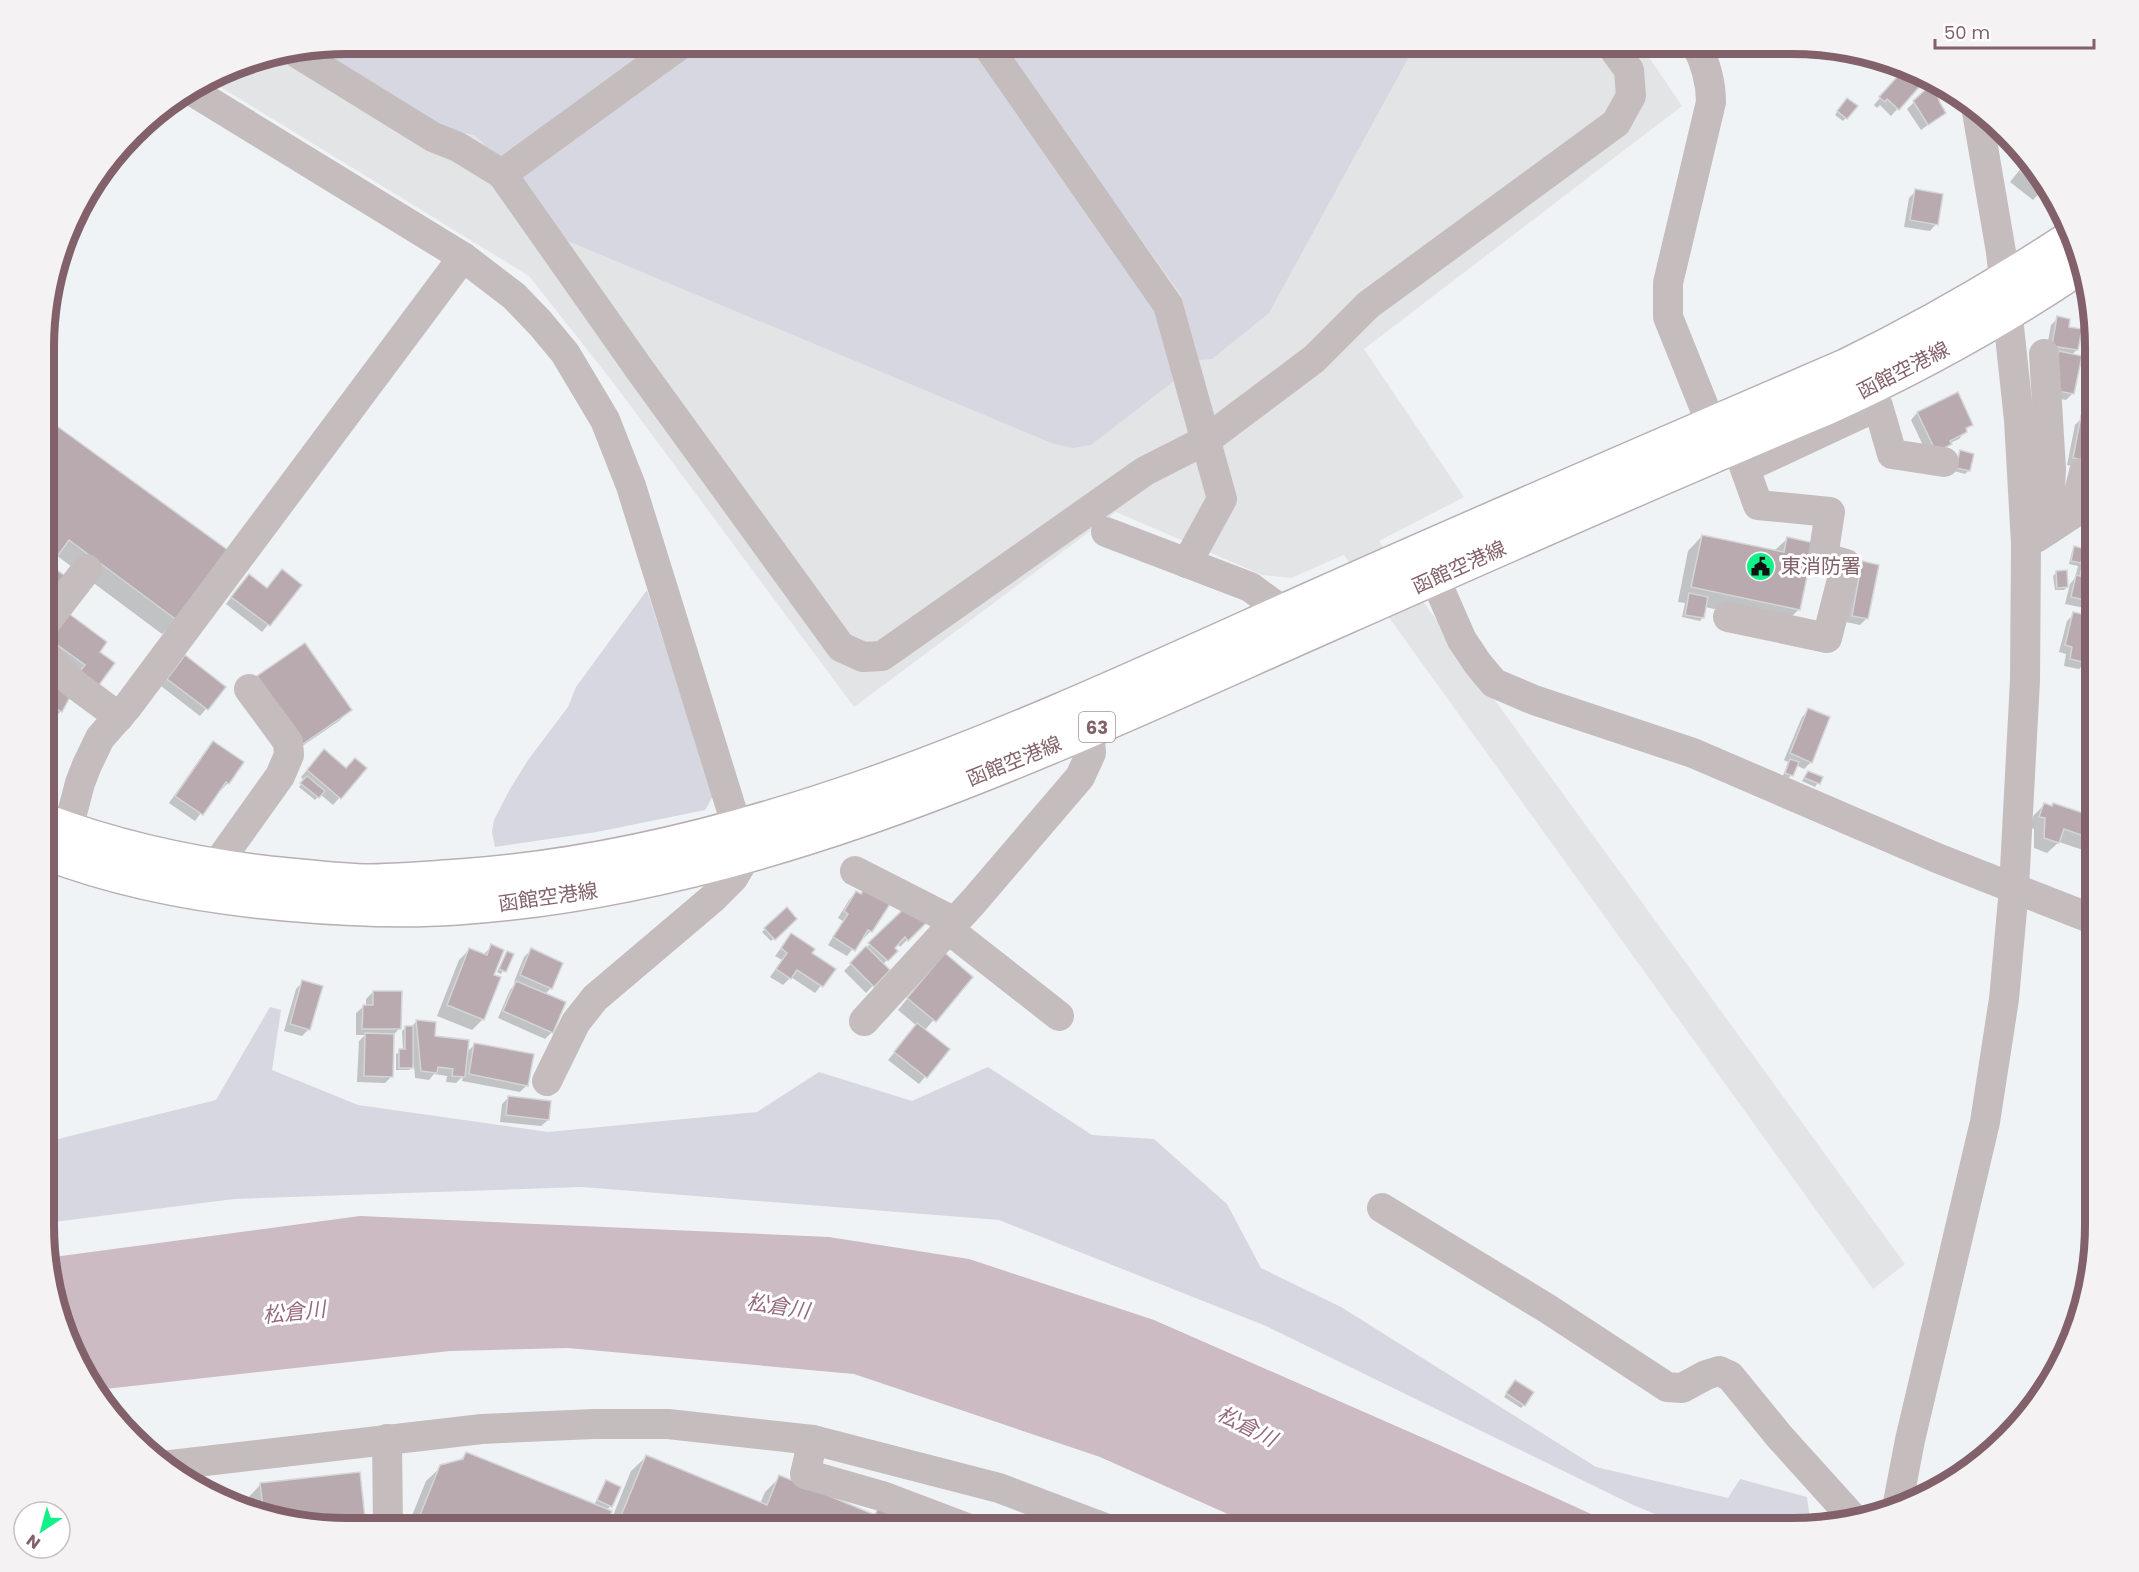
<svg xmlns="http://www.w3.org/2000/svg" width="2139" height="1572" font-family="Poppins,'Noto Sans JP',sans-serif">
<rect width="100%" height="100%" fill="#f0f3f5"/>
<polygon fill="#e3e4e5" points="347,44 1640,44 1682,106 1364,349 1464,497 1379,541 1905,1264 1873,1289 1344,555 1291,578 1262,575 1116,512 854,707 615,385 529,276 209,80 231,66"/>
<g fill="#d6d7e1">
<polygon points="347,44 653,44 645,55 500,161 475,135 456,131 400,105 311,51"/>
<polygon points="701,44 975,44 1158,302 1174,381 1091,445 1073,448 1054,444 551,234 512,175"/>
<polygon points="1001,44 1416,44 1269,313 1212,359 1199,360 1181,295"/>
<polygon points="647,590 713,796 705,810 597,832 495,847 492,832 494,820 510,789 528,760 568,707 576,687"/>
<polygon points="270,1007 281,1010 272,1070 358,1105 548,1132 757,1112 819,1072 912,1101 988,1067 1092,1135 1154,1139 1227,1204 1261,1268 1341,1307 1596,1467 1728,1498 1740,1479 1807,1497 1811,1526 1793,1528 1688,1528 1631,1504 1266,1326 999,1220 582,1187 234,1199 46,1223 46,1142 216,1100"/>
</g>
<polygon fill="#cdbbc3" points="360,1216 829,1237 969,1259 1154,1320 1437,1444 1622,1528 1259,1528 1100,1457 854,1374 568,1348 450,1351 96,1390 84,1377 46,1264 46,1258"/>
<g fill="#0003">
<polygon points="1869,57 1890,62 1883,69"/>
<polygon points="1917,72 1926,77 1891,116 1880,105 1877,108 1874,105 1899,76 1913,76"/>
<polygon points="1932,85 1944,113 1921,130 1907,109"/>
<polygon points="1844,102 1856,106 1843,121 1835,115"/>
<polygon points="2018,147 2022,151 2016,157 2012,154"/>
<polygon points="2029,158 2047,185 2033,200 2010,182"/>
<polygon points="2050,190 2055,198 2054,200 2047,194"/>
<polygon points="1916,191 1936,224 1930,231 1904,227 1909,198"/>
<polygon points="2058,318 2067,328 2077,350 2071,355 2081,357 2086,326 2093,319 2095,327 2095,375 2085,373 2087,363 2079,362 2072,394 2066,400 2045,396 2046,352 2051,325"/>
<polygon points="1958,394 1971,424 1959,439 1950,443 1943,451 1929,458 1911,420 1917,413"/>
<polygon points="2082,418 2088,469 2067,465 2075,425"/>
<polygon points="54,426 177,620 162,634 56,555 48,565 46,607 46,434"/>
<polygon points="1961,452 1972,455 1968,471 1965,474 1954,471 1958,455"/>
<polygon points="1702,536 1774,551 1787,539 1799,609 1784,624 1705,607 1703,617 1700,621 1682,617 1685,603 1678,602 1688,551"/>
<polygon points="2075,547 2081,559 2086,554 2095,556 2095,604 2090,609 2065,604 2070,584 2075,578 2078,566 2069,564 2072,551"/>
<polygon points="1863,563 1867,618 1860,625 1846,622 1856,570"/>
<polygon points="282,571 300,585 262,632 226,604 242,583 266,589"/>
<polygon points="2056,573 2067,587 2064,590 2055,590 2053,576"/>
<polygon points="2074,614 2085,621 2094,645 2089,650 2086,662 2079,669 2064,666 2066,654 2059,652 2067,621"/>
<polygon points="57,626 97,652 84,698 46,655 46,641"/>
<polygon points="305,645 350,710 339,721 292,753 258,677"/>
<polygon points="185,657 224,687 200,716 161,686"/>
<polygon points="46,685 61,711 54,718 46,714"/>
<polygon points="1809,710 1811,762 1804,769 1796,765 1789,778 1783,776 1788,762 1784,760 1802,717"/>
<polygon points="213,743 228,783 221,790 219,788 195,821 169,803 206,750"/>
<polygon points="318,758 346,770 365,768 333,805 320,794 315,800 299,787 304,780 301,777"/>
<polygon points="1808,772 1821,778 1815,787 1802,781"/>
<polygon points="2044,805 2051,807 2053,805 2095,819 2095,854 2059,842 2047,853 2034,848 2034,829 2029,827 2034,815"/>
<polygon points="865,890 871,931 864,938 862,937 847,956 828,945 843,921 838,918 849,900 856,893 860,895"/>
<polygon points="787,909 795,919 771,941 762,932"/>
<polygon points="924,923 900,947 897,943 892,948 896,951 882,965 888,970 866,993 844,971 870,944"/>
<polygon points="791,935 810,953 834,969 815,993 791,977 783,985 770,977 782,960 775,956"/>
<polygon points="492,946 492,976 483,1019 472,1030 437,1016 459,960 469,950 483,955"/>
<polygon points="531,950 551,988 544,995 552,1032 545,1039 498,1018 510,990 516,983 514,982 524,957"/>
<polygon points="507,953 512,955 501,974 497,972"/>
<polygon points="934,966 971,977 924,1031 948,1050 919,1084 888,1060 917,1026 898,1010"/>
<polygon points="303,982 309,1029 302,1036 284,1031 296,989"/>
<polygon points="373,992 400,1028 393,1035 392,1076 385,1083 357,1082 359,1041 365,1035 356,1035 356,1013 363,1007 366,1007 366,999"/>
<polygon points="417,1021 433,1037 466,1053 475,1044 527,1085 520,1092 462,1081 463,1076 456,1083 446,1082 447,1076 434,1074 429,1080 415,1078 414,1065 409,1070 396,1070 396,1054 403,1050 402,1031 405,1028 410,1028"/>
<polygon points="509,1097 548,1120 541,1126 500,1122 502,1104"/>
<polygon points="1512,1385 1524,1405 1521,1408 1504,1397"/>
<polygon points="466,1454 594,1505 606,1482 611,1506 606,1510 603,1528 407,1528 426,1481 441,1467 458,1462"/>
<polygon points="646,1457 760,1504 765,1492 780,1477 873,1515 878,1510 908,1522 906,1528 608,1528 631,1471"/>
<polygon points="261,1484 327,1528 248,1512 247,1499"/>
</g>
<g fill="#b8aaae" stroke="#d3d5d6" stroke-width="1.5">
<polygon points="1906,67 1913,74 1916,71 1927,78 1899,110 1887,99 1885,102 1879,97"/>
<polygon points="1933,83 1940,103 1946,113 1928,125 1913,101"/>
<polygon points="1847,98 1858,106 1847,119 1837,111"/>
<polygon points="2029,159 2048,186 2045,190 2020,171"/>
<polygon points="1915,189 1943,194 1938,225 1910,220"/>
<polygon points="2057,316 2070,319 2069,327 2082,329 2078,350 2052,346"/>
<polygon points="2092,318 2095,327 2095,367 2092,367 2093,357 2087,356"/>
<polygon points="2059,351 2082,356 2074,394 2051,390"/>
<polygon points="1958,392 1973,425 1966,428 1967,432 1950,441 1952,444 1936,452 1917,412"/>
<polygon points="2081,416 2095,419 2095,462 2073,458"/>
<polygon points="54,424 229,551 178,621 69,540 56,558 46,550 46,436"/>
<polygon points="1960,450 1974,454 1970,471 1956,468"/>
<polygon points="1702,535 1784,552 1787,537 1814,543 1800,610 1691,587"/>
<polygon points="2074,546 2085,549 2081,563 2071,561"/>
<polygon points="2086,552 2095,554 2095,602 2071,597 2076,575 2080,576"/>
<polygon points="1862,561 1879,565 1868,619 1852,616"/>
<polygon points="46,562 69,579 46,610"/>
<polygon points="282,569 302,585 270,626 231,597 249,574 267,588"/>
<polygon points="2067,570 2068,587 2057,588 2056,571"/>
<polygon points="1689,593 1708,597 1704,618 1685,615"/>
<polygon points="2073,612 2087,615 2086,620 2095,622 2095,646 2092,645 2087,663 2070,659 2072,647 2065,645"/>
<polygon points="68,613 107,642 100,652 115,663 96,689 77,675 85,665 49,639"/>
<polygon points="305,643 352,710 303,744 257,676"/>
<polygon points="185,655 226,687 208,710 167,679"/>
<polygon points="46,683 71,695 62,712 46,704"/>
<polygon points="1808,708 1830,717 1812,763 1790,753"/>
<polygon points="213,741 244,762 229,784 226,782 203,815 175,796"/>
<polygon points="324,749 346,768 355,758 367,768 341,799 307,770"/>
<polygon points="1790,759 1799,762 1793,776 1785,773"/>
<polygon points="1808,771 1823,777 1820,784 1804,778"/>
<polygon points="307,776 325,791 319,798 300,783"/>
<polygon points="2044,803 2052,806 2053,803 2095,817 2095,840 2064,829 2059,843 2044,838 2045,818 2039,817"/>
<polygon points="865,888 890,904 872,932 868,930 855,951 833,937 848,914 844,911 856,891 861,894"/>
<polygon points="908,905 926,923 908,941 905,937 895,948 898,951 888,961 868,943"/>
<polygon points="787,907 797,919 775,940 764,928"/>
<polygon points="791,933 815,949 812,953 836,969 823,987 797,970 791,979 776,969 787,953 781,948"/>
<polygon points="491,944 504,950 494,975 501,977 484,1020 447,1005 469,948 487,955"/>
<polygon points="866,946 890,970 874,987 850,963"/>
<polygon points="531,948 563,963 552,989 520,975"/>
<polygon points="507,951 514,954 506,972 499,969"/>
<polygon points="945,953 973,977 936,1022 907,998"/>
<polygon points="302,980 323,986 310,1030 290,1024"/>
<polygon points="516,981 566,1002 553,1033 503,1011"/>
<polygon points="373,991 402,991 401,1029 362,1029 363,1005 373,1005"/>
<polygon points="416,1020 436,1022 435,1036 469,1040 465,1077 452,1076 453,1069 438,1067 437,1073 421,1071"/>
<polygon points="917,1023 950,1049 927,1078 894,1052"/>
<polygon points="405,1026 413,1026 413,1068 399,1068 399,1049 405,1049"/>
<polygon points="365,1033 394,1034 393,1077 364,1076"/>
<polygon points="474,1043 534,1054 528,1086 469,1074"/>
<polygon points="508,1096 551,1101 549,1120 506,1115"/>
<polygon points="1515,1380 1534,1392 1525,1406 1506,1393"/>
<polygon points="466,1452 612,1511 605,1528 415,1528 440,1465 463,1459"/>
<polygon points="646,1455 767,1505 779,1475 875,1515 878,1508 910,1522 908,1528 616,1528"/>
<polygon points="360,1472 366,1528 327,1528 264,1515 260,1483"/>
<polygon points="606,1480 621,1487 612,1507 597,1500"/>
</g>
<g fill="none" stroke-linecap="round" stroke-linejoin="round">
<defs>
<g id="major">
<path d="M46,821C118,848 193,864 269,873C301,876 332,880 364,881C396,881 428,878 460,876C761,855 1038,721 1310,599C1487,520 1666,443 1845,366C1923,328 1998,285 2071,237"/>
<path d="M46,853C122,882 205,897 286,904C342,909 399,912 456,908C750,889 1025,760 1290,642C1468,563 1647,483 1827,408C1915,368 1999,322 2079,268"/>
</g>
</defs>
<use href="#major" stroke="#b9afb2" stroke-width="36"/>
<g stroke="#c5bcbe" stroke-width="30">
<polyline points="986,44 1168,305 1222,499 1187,563"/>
<path d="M1696,44C1706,64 1711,81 1711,102L1668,283V317L1711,424"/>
<polyline points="297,53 433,137 458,147 502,174 681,44"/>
<polyline points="192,91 463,257 514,296 540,323 565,353 605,420 631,486 746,856 733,878 713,898 595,998 576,1022 547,1081"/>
<polyline points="502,174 640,370 841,647 863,657 882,656 1145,471 1206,440 1314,359 1368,305 1616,123 1631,96 1629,70 1610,44"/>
<polyline points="2044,354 2051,469 2048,530"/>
<polyline points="1745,468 1878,406 1892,454 1944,462"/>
<polyline points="1106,532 1250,587 1283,611 1295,630"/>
<polyline points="2036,538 2074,513 2084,472"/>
<polyline points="1425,556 1462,640 1478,664 1494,683 1534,700 1693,753 1937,858 2095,920"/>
<polyline points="1728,617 1827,638 1846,564 1823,557 1830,512 1758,505 1729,424"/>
<polyline points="46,622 87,569"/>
<polyline points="46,656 73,683 119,717"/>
<polyline points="62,852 80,783 87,765 100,738 128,706 463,257"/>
<polyline points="855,871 955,922"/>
<polyline points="208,886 215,867 280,776 289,755 288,742 249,689"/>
<polyline points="948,929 1059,1016"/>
<polyline points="864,1021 974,901 1080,777 1091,753 1089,730 1084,709"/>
<polyline points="1382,1208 1548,1309 1667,1387 1682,1388 1706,1375 1719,1371 1730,1376 1779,1436 1853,1518 1858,1520"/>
<polyline points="387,1439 388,1528"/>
<polyline points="813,1440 805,1474 885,1497 967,1528"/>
<polyline points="162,1466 482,1429 594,1424 668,1424 813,1440 999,1488 1105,1528"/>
<polyline points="1897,1508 1910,1440 1985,1122 2004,999 2014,888 2025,680 2026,544 2019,420 2001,252 1976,106"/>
</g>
<use href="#major" stroke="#fff" stroke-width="33"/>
</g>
<defs>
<symbol id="civic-disc" viewBox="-11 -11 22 22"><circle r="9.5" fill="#14f088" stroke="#fff"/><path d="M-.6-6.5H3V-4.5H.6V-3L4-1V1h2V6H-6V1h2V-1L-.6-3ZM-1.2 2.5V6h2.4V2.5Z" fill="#111"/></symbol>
</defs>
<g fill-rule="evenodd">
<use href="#civic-disc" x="1744" y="550" width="33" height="33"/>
</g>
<g text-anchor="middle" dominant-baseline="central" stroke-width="6" stroke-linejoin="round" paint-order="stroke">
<rect fill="#fff" stroke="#a89097" stroke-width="1.5" x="1079" y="712" width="36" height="30" rx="4.5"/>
<g font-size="18" font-weight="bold" fill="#83616a">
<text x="1097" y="727">63</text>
</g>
<g font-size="20" fill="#83616a" stroke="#fff">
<text transform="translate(1903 370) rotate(-27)">函館空港線</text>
<text transform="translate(1459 567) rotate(-24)">函館空港線</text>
<text transform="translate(1014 761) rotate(-22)">函館空港線</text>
<text transform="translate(548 897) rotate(-8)">函館空港線</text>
</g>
<g font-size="20" fill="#83616a" stroke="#fff" text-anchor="start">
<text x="1781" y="566">東消防署</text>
</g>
<g font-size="21" font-style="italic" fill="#966a7d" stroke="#fff">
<text transform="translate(778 1306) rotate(9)">松倉川</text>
<text transform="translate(294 1312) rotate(-6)">松倉川</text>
<text transform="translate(1247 1426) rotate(27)">松倉川</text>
</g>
</g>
<path d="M0 0H2139V1572H0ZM347 54H1792A293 293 0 0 1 2085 347V1225A293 293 0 0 1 1792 1518H347A293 293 0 0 1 54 1225V347A293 293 0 0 1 347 54Z" fill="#f5f2f3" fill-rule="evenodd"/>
<path fill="none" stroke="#83616a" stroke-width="8" d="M347 54H1792A293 293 0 0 1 2085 347V1225A293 293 0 0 1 1792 1518H347A293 293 0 0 1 54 1225V347A293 293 0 0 1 347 54Z"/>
<g transform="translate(42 1530) rotate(216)"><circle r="28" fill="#ffffff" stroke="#cdc0c3" stroke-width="1.5"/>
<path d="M0-4.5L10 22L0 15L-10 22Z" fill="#14f088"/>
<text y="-9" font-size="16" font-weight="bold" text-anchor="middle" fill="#83616a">N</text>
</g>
<path d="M1935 39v9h159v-9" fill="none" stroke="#83616a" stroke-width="3"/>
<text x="1944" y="39" font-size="18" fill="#83616a" stroke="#ffffff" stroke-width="4.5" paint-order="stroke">50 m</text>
</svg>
